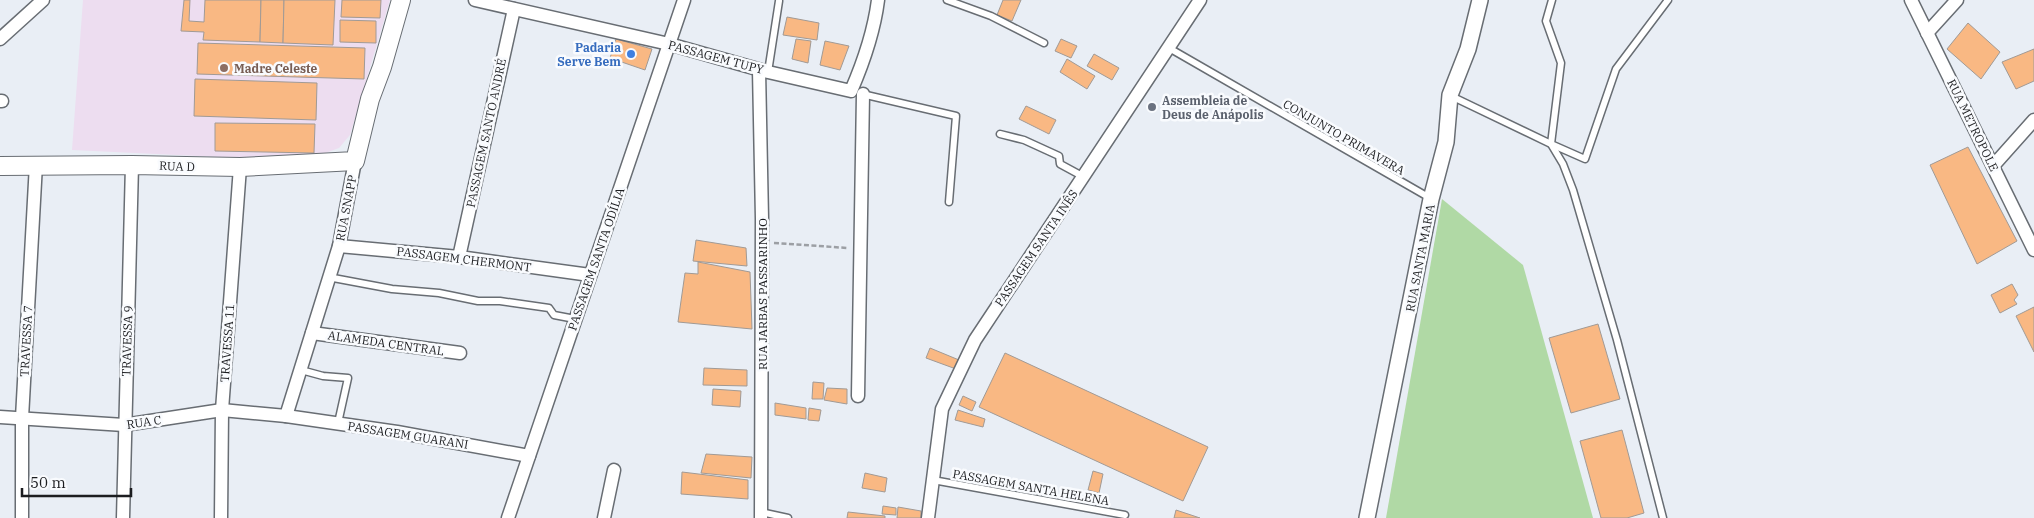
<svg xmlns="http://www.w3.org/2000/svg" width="2034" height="518" font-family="'IBM Plex Serif',serif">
<rect width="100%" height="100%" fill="#e9eef5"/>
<polygon fill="#edddf0" points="83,0 390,0 350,135 339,148 304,161 72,150"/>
<polygon fill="#b0d9a5" points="1442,199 1523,265 1593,518 1386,518"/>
<g fill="#f9b883" stroke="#a19a95">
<polygon points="184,0 190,0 189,21 204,22 205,0 261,0 260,42 203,40 204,32 181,31"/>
<polygon points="261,0 284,0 283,43 260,42"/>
<polygon points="284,0 335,0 333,45 283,43"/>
<polygon points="342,0 381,0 380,18 341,17"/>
<polygon points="1003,0 1021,0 1012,21 997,15"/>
<polygon points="787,17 819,23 817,40 783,35"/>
<polygon points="340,20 376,21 376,43 340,42"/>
<polygon points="1968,23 2000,52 1981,79 1947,49"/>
<polygon points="616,39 652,49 645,70 610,58"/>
<polygon points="796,39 811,41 808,63 792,59"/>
<polygon points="1061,39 1077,46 1071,58 1055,51"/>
<polygon points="825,41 849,46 840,70 820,65"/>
<polygon points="198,43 365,48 364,79 197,74"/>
<polygon points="2034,49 2034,81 2016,89 2002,62"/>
<polygon points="1094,54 1119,68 1112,80 1087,66"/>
<polygon points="1067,59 1095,76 1087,89 1060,72"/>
<polygon points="195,79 317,83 316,120 194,116"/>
<polygon points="1026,106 1056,120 1049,134 1019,119"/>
<polygon points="215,123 315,124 314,153 215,151"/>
<polygon points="1968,147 2017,241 1977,264 1930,165"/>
<polygon points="696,240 746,248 747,266 693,261"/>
<polygon points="698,262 750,272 752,329 678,322 685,273 698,274"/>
<polygon points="2012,284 2018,295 2014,300 2017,304 2000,313 1991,295"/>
<polygon points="2034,307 2034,352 2016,316"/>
<polygon points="1598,324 1620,399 1571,413 1549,338"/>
<polygon points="930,348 959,360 956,369 926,358"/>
<polygon points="1005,353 1208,447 1183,501 979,407"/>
<polygon points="704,368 747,370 747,386 703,385"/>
<polygon points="813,382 824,383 823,399 812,399"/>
<polygon points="827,388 847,389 847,404 824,400"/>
<polygon points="713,389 741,391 740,407 712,405"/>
<polygon points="963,396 976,402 972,411 959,405"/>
<polygon points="775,403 806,408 806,419 775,415"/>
<polygon points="809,408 821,410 819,421 808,420"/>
<polygon points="958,410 985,419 983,427 955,420"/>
<polygon points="1622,430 1644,513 1627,518 1601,518 1580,441"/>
<polygon points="706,454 752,457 751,478 701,473"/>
<polygon points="1093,471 1103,474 1099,493 1088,490"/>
<polygon points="682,472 748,480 748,499 681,494"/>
<polygon points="865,473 887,478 885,492 862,488"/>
<polygon points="883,506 896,508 896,515 882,514"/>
<polygon points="898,507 921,511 921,518 897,518"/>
<polygon points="1176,510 1200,518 1174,518"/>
<polygon points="848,512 885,516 885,518 847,518"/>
</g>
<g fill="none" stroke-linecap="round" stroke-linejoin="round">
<defs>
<g id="service">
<polyline points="947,0 991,16 1044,43"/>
<polyline points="1552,0 1546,21 1561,63 1551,144 1585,159 1616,69 1668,0"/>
<polyline points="1169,48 1430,198"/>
<polyline points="768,72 779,1"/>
<polyline points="862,94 956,116 949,202"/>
<polyline points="1451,96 1551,144 1563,164 1573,190 1617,340 1663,518"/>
<polyline points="1000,134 1024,140 1059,156 1060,164 1084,177"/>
<polyline points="328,277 392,289 439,293 478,301 500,301 549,308 554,315 575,319"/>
<polyline points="301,370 323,376 348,378 338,423"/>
<polyline points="933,480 1125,515"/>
<polyline points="761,512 788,518"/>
</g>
<g id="minor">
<path d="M475,0L669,44L768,72L851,91C864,61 874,32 878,0"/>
<polyline points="1911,0 2034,250"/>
<polyline points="1927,33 1957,0"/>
<polyline points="0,39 43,0"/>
<polyline points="759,70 762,219 761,518"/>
<polyline points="0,101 2,101"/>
<polyline points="1993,166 2034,120"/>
<polyline points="339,246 459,257 590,275"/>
<polyline points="459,257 514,9"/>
<polyline points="312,333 460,353"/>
<polyline points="858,396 863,94"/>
<polyline points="286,416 339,246 355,161"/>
<polyline points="0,417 124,425 222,410 286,416 397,432 529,456"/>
<polyline points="22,518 22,418 36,164"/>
<polyline points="123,518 132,165"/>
<polyline points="221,518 222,410 240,167"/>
<polyline points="508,518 684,0"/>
<polyline points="604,518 614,470"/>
<polyline points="928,518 942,409 975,340 1200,0"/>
</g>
<polyline id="tertiary" points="1367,518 1431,199 1446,142 1450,95 1468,49 1480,0"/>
<polyline id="secondary" points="0,166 132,165 240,167 355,161 370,99 382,67 401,0"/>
</defs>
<use href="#service" stroke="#686d73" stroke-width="9"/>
<use href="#minor" stroke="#686d73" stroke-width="15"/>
<use href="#tertiary" stroke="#686d73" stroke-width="18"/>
<use href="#secondary" stroke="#686d73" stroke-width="20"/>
<polyline stroke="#9c9fa4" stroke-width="2.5" stroke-dasharray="5 2.5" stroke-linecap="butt" points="774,243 848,248"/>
<use href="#service" stroke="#fff" stroke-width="6"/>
<use href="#minor" stroke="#fff" stroke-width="12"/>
<use href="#tertiary" stroke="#fff" stroke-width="15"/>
<use href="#secondary" stroke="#fff" stroke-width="18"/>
</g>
<circle fill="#3f7fe0" stroke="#f9fbfe" stroke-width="2" cx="631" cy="54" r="5"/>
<circle fill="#8d6e63" stroke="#f9fbfe" stroke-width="2" cx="224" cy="68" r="5"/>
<circle fill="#6b7280" stroke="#f9fbfe" stroke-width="2" cx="1152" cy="107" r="5"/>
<g text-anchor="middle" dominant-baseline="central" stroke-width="5" stroke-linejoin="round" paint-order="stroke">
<g font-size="12" font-weight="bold" fill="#366cbe" stroke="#f9fbfe" text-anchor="end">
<text x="621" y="47">Padaria<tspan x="621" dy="14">Serve Bem</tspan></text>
</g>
<g font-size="12" fill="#1c1d20" stroke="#f9fbfe">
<text transform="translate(716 57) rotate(15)">PASSAGEM TUPY</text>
<text transform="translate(1973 125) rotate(64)">RUA METROPOLE</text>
<text transform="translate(486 133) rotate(-78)">PASSAGEM SANTO ANDRÉ</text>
<text transform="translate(1344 137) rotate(30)">CONJUNTO PRIMAVERA</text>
<text transform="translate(177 166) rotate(2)">RUA D</text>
<text transform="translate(346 208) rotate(-79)">RUA SNAPP</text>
<text transform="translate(1036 248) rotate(-56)">PASSAGEM SANTA INÊS</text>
<text transform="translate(1420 258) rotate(-79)">RUA SANTA MARIA</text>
<text transform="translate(464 259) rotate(7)">PASSAGEM CHERMONT</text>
<text transform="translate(596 259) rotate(-71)">PASSAGEM SANTA ODÍLIA</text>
<text transform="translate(762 294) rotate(-90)">RUA JARBAS PASSARINHO</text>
<text transform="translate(26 341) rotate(-87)">TRAVESSA 7</text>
<text transform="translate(127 341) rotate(-88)">TRAVESSA 9</text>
<text transform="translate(227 343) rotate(-86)">TRAVESSA 11</text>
<text transform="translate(386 343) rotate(8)">ALAMEDA CENTRAL</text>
<text transform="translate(144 422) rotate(-8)">RUA C</text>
<text transform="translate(408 435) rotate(9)">PASSAGEM GUARANI</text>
<text transform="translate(1031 487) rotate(10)">PASSAGEM SANTA HELENA</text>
</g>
<g font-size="12" font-weight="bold" fill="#785e54" stroke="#f9fbfe" text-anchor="start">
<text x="234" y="68">Madre Celeste</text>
</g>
<g font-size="12" font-weight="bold" fill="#5b616d" stroke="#f9fbfe" text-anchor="start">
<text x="1162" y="100">Assembleia de<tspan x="1162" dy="14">Deus de Anápolis</tspan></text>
</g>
</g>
<path d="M22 488v8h109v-8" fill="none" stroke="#1c1d20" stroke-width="2.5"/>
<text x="30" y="488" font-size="15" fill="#1c1d20" stroke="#f9fbfe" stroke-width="4" paint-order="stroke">50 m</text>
</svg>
